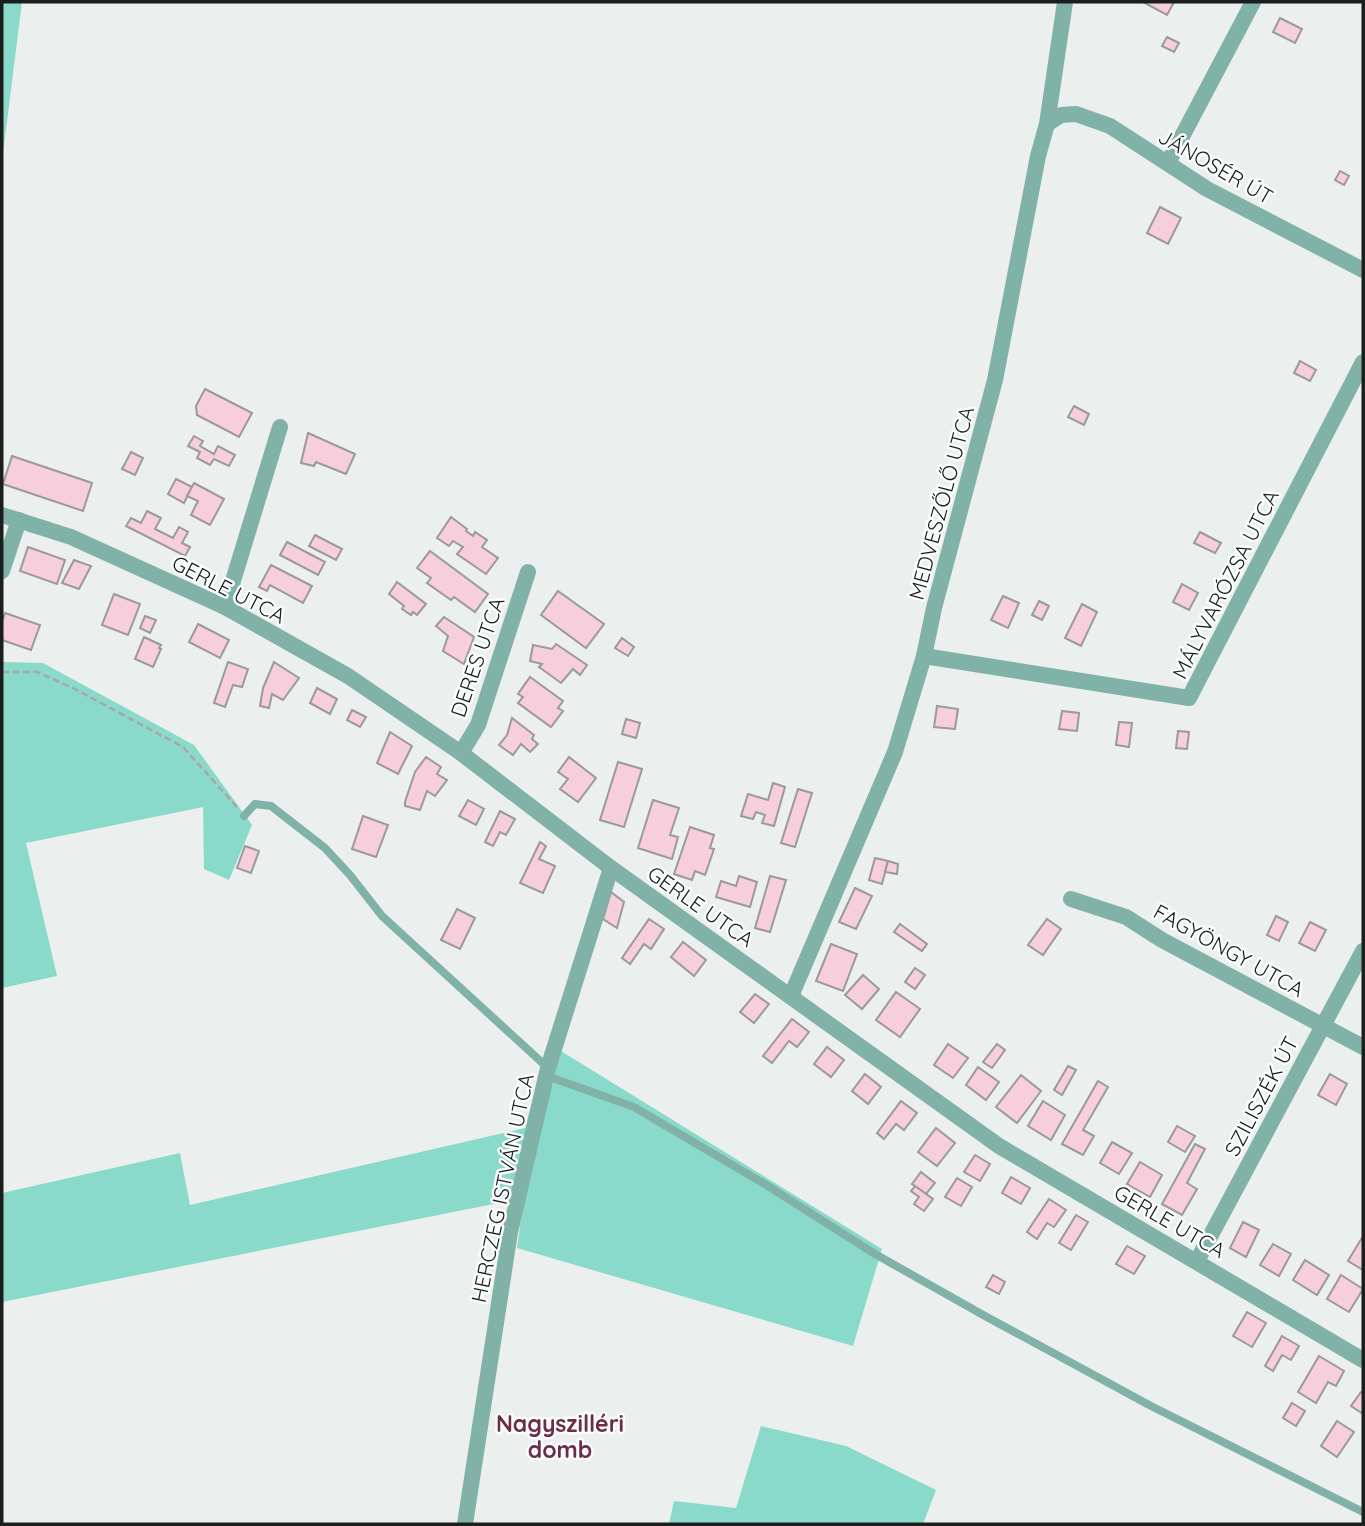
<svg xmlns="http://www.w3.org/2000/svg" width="1365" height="1526" font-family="Quicksand,sans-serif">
<rect width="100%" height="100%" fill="#ebefee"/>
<g fill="#8adacb">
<polygon points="2,2 22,2 2,161"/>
<polygon points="2,662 43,663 194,745 252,825 229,880 204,869 203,807 26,843 57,976 2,988"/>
<polygon points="548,1043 882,1249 853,1346 517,1248 524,1198 2,1302 2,1193 180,1153 190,1205 525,1128"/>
<polygon points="761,1426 846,1446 936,1490 923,1524 669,1524 674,1501 736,1508"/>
</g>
<g fill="#f6cedc" stroke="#9c999a" stroke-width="2">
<polygon points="1143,2 1174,2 1167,15"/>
<polygon points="1280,18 1302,29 1295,43 1273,32"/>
<polygon points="1167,37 1179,43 1174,52 1162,46"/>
<polygon points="1340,171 1349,176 1344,185 1335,180"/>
<polygon points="1160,207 1181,218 1168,244 1147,233"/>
<polygon points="1300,361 1316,370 1310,381 1294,373"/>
<polygon points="205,389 252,413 239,437 197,415 196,406"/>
<polygon points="1074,406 1089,414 1084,425 1068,417"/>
<polygon points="308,433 355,454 346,474 316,462 314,466 301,463"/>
<polygon points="194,436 203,441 200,446 214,454 218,446 235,455 229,466 214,459 210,465 197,458 200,452 188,446"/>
<polygon points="131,452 143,458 135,475 122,469"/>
<polygon points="12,456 92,483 83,511 3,484"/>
<polygon points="176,479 192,487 184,503 168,494"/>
<polygon points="194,483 224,499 210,525 191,515 198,501 187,496"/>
<polygon points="147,511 161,518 155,529 173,538 179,527 188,532 182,543 190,547 185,556 126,526 131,518 141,523"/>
<polygon points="451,517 467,529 466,531 473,536 475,532 487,540 482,547 498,558 486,574 457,554 463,547 453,541 449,546 437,538"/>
<polygon points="1200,532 1221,543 1215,553 1194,543"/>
<polygon points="315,535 342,549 336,560 309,546"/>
<polygon points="287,542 325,562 318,575 280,555"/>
<polygon points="28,547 65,560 57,584 20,571"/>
<polygon points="430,551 488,594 475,612 454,597 451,600 427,583 431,578 417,568"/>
<polygon points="74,560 91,566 79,589 62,583"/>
<polygon points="271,565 312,586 303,603 270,585 267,591 259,587"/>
<polygon points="397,582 426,604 417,615 413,612 411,615 402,609 404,606 389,594"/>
<polygon points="1182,584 1198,593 1189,610 1173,602"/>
<polygon points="558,591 604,624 586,648 541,615"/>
<polygon points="114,594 140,604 128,635 102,625"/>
<polygon points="1003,596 1019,603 1008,628 991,620"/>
<polygon points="1039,601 1049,606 1042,620 1032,615"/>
<polygon points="1082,604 1097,612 1081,646 1065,638"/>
<polygon points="5,613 40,625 31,650 2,640 2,622"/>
<polygon points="145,616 156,620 150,633 140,628"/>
<polygon points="444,617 474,637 464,664 443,651 448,636 436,626"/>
<polygon points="198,624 229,640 220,658 189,642"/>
<polygon points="144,637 161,645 159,648 161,649 153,667 135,659"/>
<polygon points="622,638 634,647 628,656 615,648"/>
<polygon points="556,644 587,665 580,675 573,669 561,683 539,667 542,664 530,661 533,645 552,649"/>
<polygon points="228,662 248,669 242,687 233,685 225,707 214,703"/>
<polygon points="274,662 299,678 283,700 272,694 269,708 260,706 263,688"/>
<polygon points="530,677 563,701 558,708 563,711 551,727 518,703 523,697 518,694"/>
<polygon points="317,688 337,699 330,714 310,703"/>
<polygon points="937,706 958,709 955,729 934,727"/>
<polygon points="352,710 366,717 360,727 347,720"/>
<polygon points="1062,711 1079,713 1077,731 1059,729"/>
<polygon points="512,718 534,735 532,739 538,744 530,752 521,744 513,755 499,745 507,735"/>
<polygon points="626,719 640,723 636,738 622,734"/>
<polygon points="1119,722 1132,723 1129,747 1116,745"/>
<polygon points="1178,731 1189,732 1187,749 1176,748"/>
<polygon points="390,732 412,746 398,774 377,763"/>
<polygon points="426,757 441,767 437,774 447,780 435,796 427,791 420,810 405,806 405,802 415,772"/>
<polygon points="569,757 596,778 578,802 560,789 568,779 558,772"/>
<polygon points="618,762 642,769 624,827 600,820"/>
<polygon points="773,783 785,787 774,826 762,823 765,815 756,812 753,819 741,816 748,794 768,800"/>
<polygon points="798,789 812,793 795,847 781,843"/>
<polygon points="468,800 484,809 476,825 459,816"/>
<polygon points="653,800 679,808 670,835 678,837 672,859 638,848"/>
<polygon points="500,811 515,819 506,835 500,832 493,846 485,842"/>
<polygon points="363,816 388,825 376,857 352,849"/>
<polygon points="690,827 714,835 710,848 714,849 705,875 695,871 692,880 674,874"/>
<polygon points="540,842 546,846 539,859 555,866 543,893 520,883"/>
<polygon points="245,846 259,851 251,873 237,868"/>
<polygon points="875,858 888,861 882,884 869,880"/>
<polygon points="888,861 898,864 897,874 885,872"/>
<polygon points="739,876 757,882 750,907 716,897 721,881 736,886"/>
<polygon points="770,876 786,880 770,932 755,928"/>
<polygon points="855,888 872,896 856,929 839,922"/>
<polygon points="611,892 624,902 617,928 603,919"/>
<polygon points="457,909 475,918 460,949 441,940"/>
<polygon points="1276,916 1288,922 1279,941 1267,935"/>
<polygon points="649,919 664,929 651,949 644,944 630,964 622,958"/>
<polygon points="1047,919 1061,929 1043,955 1028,945"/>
<polygon points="1310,922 1326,930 1315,951 1299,943"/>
<polygon points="900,924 927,944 922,951 894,932"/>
<polygon points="683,942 706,960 694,976 671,957"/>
<polygon points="831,944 857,954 843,991 816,981"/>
<polygon points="915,968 925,975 915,989 905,982"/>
<polygon points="863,975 879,989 862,1009 845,995"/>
<polygon points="896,992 920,1009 900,1037 876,1020"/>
<polygon points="755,994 769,1004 754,1023 740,1012"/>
<polygon points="792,1019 809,1032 797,1047 789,1041 772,1063 763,1056"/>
<polygon points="948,1044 968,1058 953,1078 934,1065"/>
<polygon points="997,1044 1005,1050 992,1068 983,1062"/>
<polygon points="827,1047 844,1060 831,1077 814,1064"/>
<polygon points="1068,1066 1076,1070 1062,1095 1054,1090"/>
<polygon points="978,1067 999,1082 986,1100 966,1085"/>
<polygon points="865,1074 881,1087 868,1104 852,1091"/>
<polygon points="1330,1074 1347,1084 1336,1105 1318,1095"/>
<polygon points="1021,1075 1041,1091 1017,1123 996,1107"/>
<polygon points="1098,1081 1108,1087 1083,1130 1094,1136 1083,1155 1062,1144"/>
<polygon points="901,1101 917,1113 904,1130 896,1124 884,1139 877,1133"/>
<polygon points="1043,1101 1065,1115 1051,1140 1028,1126"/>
<polygon points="1177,1126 1195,1136 1185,1152 1168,1142"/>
<polygon points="936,1128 955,1143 937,1166 918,1152"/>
<polygon points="1112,1142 1132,1153 1119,1174 1100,1163"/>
<polygon points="1195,1144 1205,1149 1187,1183 1197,1189 1182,1215 1162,1204"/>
<polygon points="975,1155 990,1164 980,1181 964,1172"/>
<polygon points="1140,1162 1162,1175 1150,1197 1127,1184"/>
<polygon points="921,1172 935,1183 926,1194 912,1184"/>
<polygon points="1011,1177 1030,1188 1021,1204 1002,1193"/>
<polygon points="957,1178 972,1187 961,1206 945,1197"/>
<polygon points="915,1186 933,1199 924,1211 914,1204 919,1197 911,1191"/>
<polygon points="1049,1199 1066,1210 1054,1227 1047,1223 1037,1239 1027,1232"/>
<polygon points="1076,1215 1088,1222 1071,1250 1059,1243"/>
<polygon points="1243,1222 1259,1230 1246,1257 1230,1248"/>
<polygon points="1363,1236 1363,1270 1348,1261"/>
<polygon points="1273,1244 1291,1254 1279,1276 1260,1265"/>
<polygon points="1127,1246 1145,1256 1134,1274 1116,1264"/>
<polygon points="1305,1260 1329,1275 1317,1295 1293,1280"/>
<polygon points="993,1275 1005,1282 999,1294 986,1287"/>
<polygon points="1341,1275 1363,1289 1349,1312 1327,1299"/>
<polygon points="1247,1312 1266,1323 1252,1347 1233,1336"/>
<polygon points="1282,1336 1299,1346 1291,1360 1282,1355 1273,1371 1265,1366"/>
<polygon points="1319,1356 1344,1371 1336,1386 1328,1382 1316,1403 1298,1392"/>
<polygon points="1361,1392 1363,1393 1363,1414 1351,1406"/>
<polygon points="1292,1403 1305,1411 1296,1426 1283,1418"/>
<polygon points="1337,1421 1354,1432 1337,1457 1321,1446"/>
</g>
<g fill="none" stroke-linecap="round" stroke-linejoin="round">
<polyline stroke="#a5a8a7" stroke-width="2.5" stroke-dasharray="7 3.5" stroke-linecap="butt" points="2,672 37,672 75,689 183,747 237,807"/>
<g stroke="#80b2a8" stroke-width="8">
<polyline points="244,816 255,804 271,806 325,848 350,875 382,916 548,1068"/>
<polyline points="547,1076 634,1107 763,1183 875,1254 985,1316 1151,1406 1363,1512"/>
</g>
<g stroke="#80b2a8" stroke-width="16">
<polyline points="1047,124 1061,115 1076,114 1110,126 1207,189 1363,270"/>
<polyline points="1168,163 1253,2"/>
<polyline points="2,515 71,537 225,607 348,676 461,753 611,868 999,1146 1363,1360"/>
<polyline points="2,571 19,520"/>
<polyline points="225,607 280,427"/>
<polyline points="924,656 1189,698 1363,362"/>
<polyline points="461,753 478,725 528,572"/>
<polyline points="1071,899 1126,917 1162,940 1363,1047"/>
<polyline points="791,996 895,752 924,656 934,608 995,380 1038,156 1047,124 1065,2"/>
<polyline points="1197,1261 1363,951"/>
<polyline points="465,1524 510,1232 548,1068 611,868"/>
</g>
</g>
<g text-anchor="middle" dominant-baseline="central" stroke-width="5" stroke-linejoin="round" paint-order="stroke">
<g font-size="21" fill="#1c1e1d" stroke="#f9fdfc">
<text transform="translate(1216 166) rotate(30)">JÁNOSÉR ÚT</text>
<text transform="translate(941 503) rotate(-75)">MEDVESZŐLŐ UTCA</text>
<text transform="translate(1225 584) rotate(-63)">MÁLYVARÓZSA UTCA</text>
<text transform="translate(229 589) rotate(27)">GERLE UTCA</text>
<text transform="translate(477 657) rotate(-71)">DERES UTCA</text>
<text transform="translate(701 906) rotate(35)">GERLE UTCA</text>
<text transform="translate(1229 950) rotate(29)">FAGYÖNGY UTCA</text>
<text transform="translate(1261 1096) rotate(-62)">SZILISZÉK ÚT</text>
<text transform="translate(502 1188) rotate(-78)">HERCZEG ISTVÁN UTCA</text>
<text transform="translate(1170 1221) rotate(30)">GERLE UTCA</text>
</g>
<g font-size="23" font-weight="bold" fill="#6e2c49" stroke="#f9fdfc">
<text x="560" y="1423">Nagyszilléri<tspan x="560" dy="26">domb</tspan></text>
</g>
</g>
<rect width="1365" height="1526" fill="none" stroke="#1c1e1d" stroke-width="7"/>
</svg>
